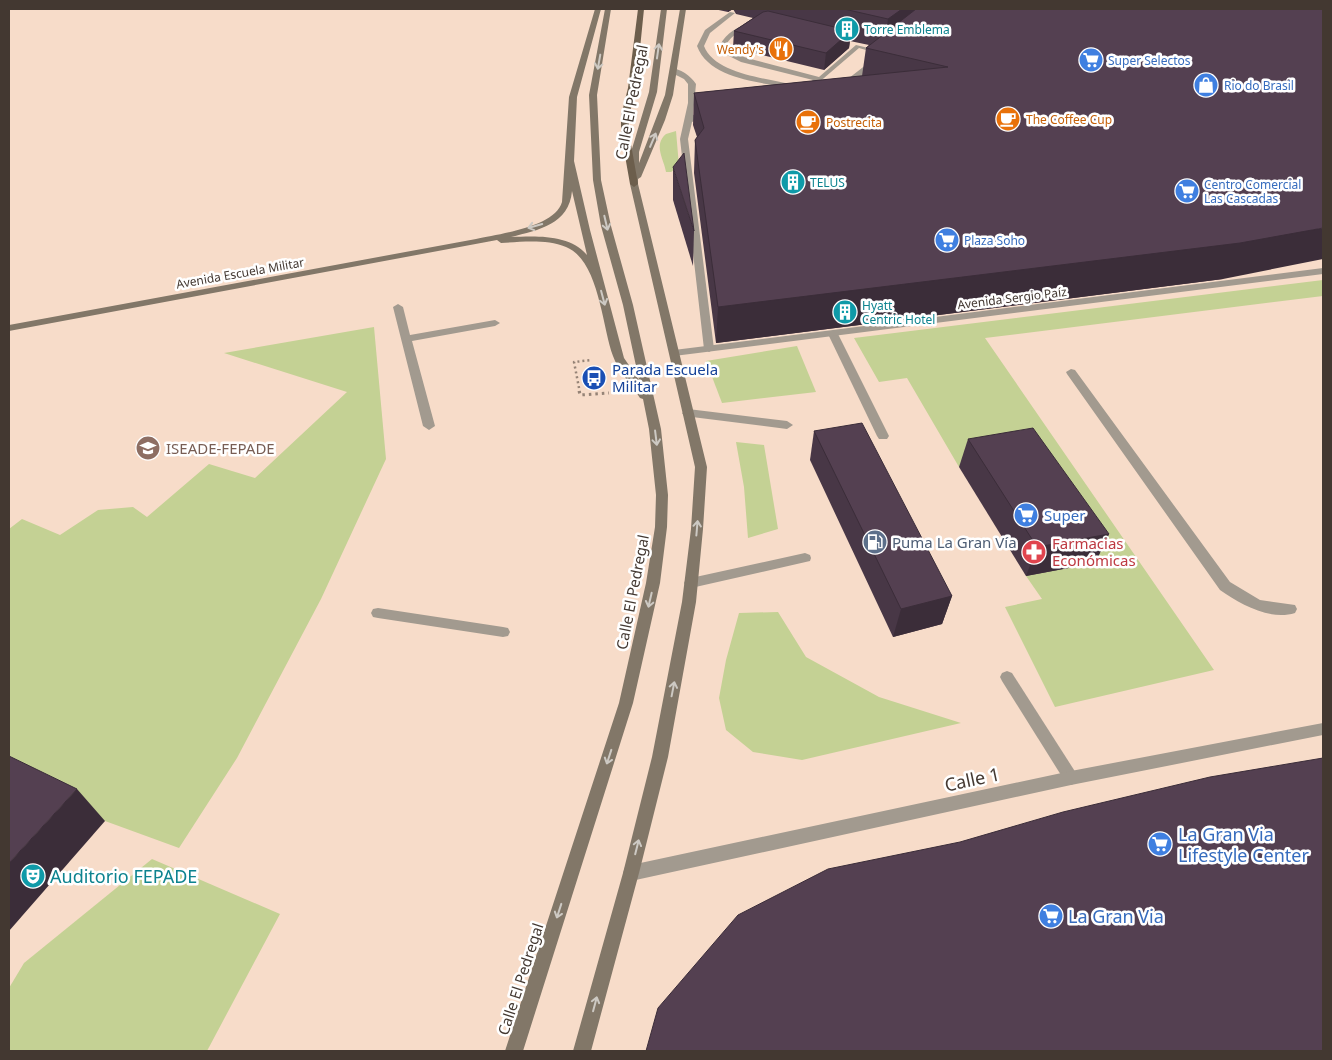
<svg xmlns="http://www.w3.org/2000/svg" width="1332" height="1060" font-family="'Noto Sans',sans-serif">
<rect width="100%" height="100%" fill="#f7dcc9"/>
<g fill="#c4d194">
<path d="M676,131L679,166L671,172H666C664,159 653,145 666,134Z"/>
<polygon points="1323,280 1323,296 985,338 1214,670 1055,707 1005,607 1042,599 1026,576 1095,562 1023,457 959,467 907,378 879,382 854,338"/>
<polygon points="374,327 386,459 321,599 237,758 179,848 105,821 9,774 9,529 22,519 60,535 98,510 133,507 147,517 209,464 255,478 347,392 224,353"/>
<polygon points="797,346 816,392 722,403 706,361"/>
<polygon points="736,442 764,445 778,529 748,538 744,487"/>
<polygon points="778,612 806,657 879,697 961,723 802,760 753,752 726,730 719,698 726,660 739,613"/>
<polygon points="152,859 280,914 207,1051 9,1051 9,988 24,963"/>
</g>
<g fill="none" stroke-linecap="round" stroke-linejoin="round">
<polyline stroke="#958376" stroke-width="2.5" stroke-dasharray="2 3" stroke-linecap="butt" points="580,393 574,362 592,360"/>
<polyline stroke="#958376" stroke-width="3" stroke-dasharray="2.5 4" stroke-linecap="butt" points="579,391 580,395 609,393"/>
<g fill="#a29a8f" fill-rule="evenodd">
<path d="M730,12L735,13L710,33L704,46C714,73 764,78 790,84V88L775,91V87L778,86C751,81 708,76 697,46L705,30Z"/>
<path d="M751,23L753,24V26C742,30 732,34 726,45L730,52L747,58L819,77L856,45L889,53L846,89H840V85L880,54L859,48L817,84L818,88L806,85L813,80L741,62L725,54L720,45C727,32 737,27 751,23Z"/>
<path d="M670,68C680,68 691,76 696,84L693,115L710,111L714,113L692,122L688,139L714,349L709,352L704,349L680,139L688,103V84L684,79L670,72Z"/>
<polygon points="398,304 403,307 410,335 495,320 500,323 495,326 412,341 435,426 429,430 423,426 393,307"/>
<polygon points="833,331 838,334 889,436 887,439 879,439 877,436 828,334"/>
<path d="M1071,369L1075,370L1230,582L1260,600L1295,605L1297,609L1295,613C1270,621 1240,604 1220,590L1067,374L1066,372Z"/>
<polygon points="688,409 787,421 793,425 787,429 684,416 682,413"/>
<polygon points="805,553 810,555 811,558 810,561 691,588 686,587 684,583 686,579 691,578"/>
<polygon points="378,608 503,627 508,628 510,632 508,636 503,637 378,618 373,617 371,613 373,609"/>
<polygon points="1007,671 1012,673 1076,773 1079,778 1076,783 1071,785 1066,783 1002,681 1000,677 1002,673"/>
</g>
<g fill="#a29a8f" fill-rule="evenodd">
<polygon points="1323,268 1323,274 674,356 669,353 674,350"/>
<polygon points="1323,723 1323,735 1071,785 631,881 625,879 623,873 625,867 631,865 1071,771"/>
</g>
<g fill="#827768" fill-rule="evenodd">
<path d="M595,9H601L577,97L574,161L590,230L624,358L639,380L623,305L601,226L593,180L589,95L605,9H611L597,95L601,180L611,226L633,305L661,429L668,495L667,527L660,583L633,703L523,1051H505L619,703L646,583L655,527L656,495L649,429L643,399L640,398C632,385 618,371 613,356C602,326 599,260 566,247C546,239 522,242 501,243L497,240L9,331V325L476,239C499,234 555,227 562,202L569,97ZM572,191L587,255C570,234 536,236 511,237C539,230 569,224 572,191Z"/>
<polygon points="661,9 667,9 657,92 639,152 639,163 665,95 680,9 686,9 673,95 665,120 641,177 638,179 638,184 707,467 703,529 696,602 668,757 639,873 591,1051 573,1051 623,873 652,757 682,602 691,529 695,467 630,184 631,152 649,92"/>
</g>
<polygon fill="#6c5e4c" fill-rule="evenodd" points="638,9 644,9 636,88 629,116 629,133 638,184 634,187 630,184 621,133 621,116 628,88"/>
</g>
<g fill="#483746">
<polygon points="714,9 1323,9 1223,279 716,343 694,173 695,140 697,137 693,125 694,93 862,76 866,48 869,45 850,41 849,48 824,70 733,48 734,31 753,18 736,14 733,9 728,12"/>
<polygon points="673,167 694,231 693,266 673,200"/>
<polygon points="814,431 952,596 942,624 893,637 810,460"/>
<polygon points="968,439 1109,534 1095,563 1026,576 959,467"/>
</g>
<g fill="#3b2d39">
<polygon points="728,9 733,9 728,12"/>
<polygon points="902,9 935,9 884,49 888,19"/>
<polygon points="851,31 849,48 824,70 826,53"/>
<polygon points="1323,228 1323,259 1223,279 716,343 718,307"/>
<polygon points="1109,534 1095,563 1026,576 1037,547"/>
<polygon points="952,596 942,624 893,637 901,609"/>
<polygon points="77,789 105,821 9,931 9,863"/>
</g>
<g fill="#544051" stroke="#3b2d39">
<polygon points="844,9 902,9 888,19"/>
<polygon points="916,9 1323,9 1323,228 1240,243 718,307 695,140 704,128 694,93 948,67 866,48"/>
<polygon points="768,11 851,31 826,53 734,31 763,12"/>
<polygon points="684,153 694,231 673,167"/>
<polygon points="862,423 952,596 901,609 814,431"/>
<polygon points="1033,428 1109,534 1037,547 968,439"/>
<polygon points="9,756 77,789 9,863"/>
<polygon points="1323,758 1323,1051 646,1051 658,1008 738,915 828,869 960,842 1063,812 1210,777"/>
</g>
<defs><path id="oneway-shaft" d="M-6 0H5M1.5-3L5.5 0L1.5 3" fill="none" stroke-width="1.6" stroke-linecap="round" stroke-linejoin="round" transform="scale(1.25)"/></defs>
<g stroke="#cdc9c3">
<use href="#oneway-shaft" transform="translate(658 51) rotate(-82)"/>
<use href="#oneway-shaft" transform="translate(599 62) rotate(100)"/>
<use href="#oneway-shaft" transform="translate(653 140) rotate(-67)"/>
<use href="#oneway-shaft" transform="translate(606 223) rotate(77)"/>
<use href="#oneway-shaft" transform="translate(535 226) rotate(164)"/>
<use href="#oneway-shaft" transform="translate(603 298) rotate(75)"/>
<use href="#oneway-shaft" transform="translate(656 438) rotate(83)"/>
<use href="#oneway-shaft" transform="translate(697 528) rotate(-85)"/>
<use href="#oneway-shaft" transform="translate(650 600) rotate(103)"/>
<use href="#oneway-shaft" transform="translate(673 689) rotate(-79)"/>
<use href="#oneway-shaft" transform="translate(609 757) rotate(108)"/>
<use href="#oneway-shaft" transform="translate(637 847) rotate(-76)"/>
<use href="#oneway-shaft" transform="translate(559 911) rotate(108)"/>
<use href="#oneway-shaft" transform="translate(595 1004) rotate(-75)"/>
</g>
<defs>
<symbol id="building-disc" viewBox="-11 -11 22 22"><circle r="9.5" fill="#0f9aa8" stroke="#fff"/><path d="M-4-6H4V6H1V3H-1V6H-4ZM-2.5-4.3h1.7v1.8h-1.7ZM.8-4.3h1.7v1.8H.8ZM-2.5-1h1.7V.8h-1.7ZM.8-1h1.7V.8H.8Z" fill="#fff"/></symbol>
<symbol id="restaurant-disc" viewBox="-11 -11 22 22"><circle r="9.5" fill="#e8710a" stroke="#fff"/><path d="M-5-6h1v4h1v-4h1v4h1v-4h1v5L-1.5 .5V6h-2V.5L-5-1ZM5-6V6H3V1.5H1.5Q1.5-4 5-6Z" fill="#fff"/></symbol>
<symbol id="supermarket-disc" viewBox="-11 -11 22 22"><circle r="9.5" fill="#3f7fe0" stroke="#fff"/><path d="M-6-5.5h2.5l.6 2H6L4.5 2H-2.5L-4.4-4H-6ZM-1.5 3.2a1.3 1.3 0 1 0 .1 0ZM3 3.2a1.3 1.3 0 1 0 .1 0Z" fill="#fff"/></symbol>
<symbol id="shop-disc" viewBox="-11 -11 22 22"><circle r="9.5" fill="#3f7fe0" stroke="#fff"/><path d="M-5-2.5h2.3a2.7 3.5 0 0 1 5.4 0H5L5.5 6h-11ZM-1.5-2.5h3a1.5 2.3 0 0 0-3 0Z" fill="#fff"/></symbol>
<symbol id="cafe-disc" viewBox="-11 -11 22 22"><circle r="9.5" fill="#e8710a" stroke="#fff"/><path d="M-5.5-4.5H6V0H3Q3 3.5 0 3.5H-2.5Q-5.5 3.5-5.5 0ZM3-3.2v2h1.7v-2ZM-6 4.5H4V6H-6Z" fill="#fff"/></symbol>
<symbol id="bus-disc" viewBox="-11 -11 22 22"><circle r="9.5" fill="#1a4fb4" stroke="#fff"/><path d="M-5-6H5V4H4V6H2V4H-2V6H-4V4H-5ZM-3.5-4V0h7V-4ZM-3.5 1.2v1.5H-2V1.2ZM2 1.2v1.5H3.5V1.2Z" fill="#fff"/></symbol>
<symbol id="university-disc" viewBox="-11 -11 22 22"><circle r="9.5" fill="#8d6e63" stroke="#fff"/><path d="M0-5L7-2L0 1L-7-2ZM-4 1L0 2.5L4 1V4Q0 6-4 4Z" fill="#fff"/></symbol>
<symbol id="fuel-disc" viewBox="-11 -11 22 22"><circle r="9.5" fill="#5c6f8a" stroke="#fff"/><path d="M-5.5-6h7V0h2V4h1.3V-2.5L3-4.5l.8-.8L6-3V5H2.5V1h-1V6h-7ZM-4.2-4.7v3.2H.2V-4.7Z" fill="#fff"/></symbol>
<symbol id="pharmacy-disc" viewBox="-11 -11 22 22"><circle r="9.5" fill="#e0444e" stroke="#fff"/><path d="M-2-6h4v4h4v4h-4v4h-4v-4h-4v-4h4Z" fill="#fff"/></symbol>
<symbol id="theatre-disc" viewBox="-11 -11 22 22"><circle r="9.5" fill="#0f9aa8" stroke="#fff"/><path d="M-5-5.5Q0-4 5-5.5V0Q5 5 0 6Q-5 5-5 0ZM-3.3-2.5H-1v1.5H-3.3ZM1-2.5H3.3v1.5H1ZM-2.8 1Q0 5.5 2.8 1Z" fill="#fff"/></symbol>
</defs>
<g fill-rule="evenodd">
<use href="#building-disc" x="833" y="15" width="28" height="28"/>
<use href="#restaurant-disc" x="767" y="35" width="28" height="28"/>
<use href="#supermarket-disc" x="1077" y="46" width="28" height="28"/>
<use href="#shop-disc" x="1192" y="71" width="28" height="28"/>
<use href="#cafe-disc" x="994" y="105" width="28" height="28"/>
<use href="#cafe-disc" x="794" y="108" width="28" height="28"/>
<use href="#building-disc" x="779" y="168" width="28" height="28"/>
<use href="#supermarket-disc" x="1173" y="177" width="28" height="28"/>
<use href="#supermarket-disc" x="933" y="226" width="28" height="28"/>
<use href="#building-disc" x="831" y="298" width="28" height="28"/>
<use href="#bus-disc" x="580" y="364" width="28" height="28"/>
<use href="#university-disc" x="134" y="434" width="28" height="28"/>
<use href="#supermarket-disc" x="1012" y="501" width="28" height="28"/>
<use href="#fuel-disc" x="861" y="528" width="28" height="28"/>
<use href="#pharmacy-disc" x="1020" y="538" width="28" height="28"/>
<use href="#supermarket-disc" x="1146" y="830" width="28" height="28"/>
<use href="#theatre-disc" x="19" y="862" width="28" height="28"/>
<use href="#supermarket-disc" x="1037" y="902" width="28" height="28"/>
</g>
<g text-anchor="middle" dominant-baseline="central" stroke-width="5" stroke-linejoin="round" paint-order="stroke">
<g font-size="12" fill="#0d838f" stroke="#fff" text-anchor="start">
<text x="864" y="29">Torre Emblema</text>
<text x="810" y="182">TELUS</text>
<text x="862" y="305">Hyatt<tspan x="862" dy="14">Centric Hotel</tspan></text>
</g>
<g font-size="12" fill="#c56008" stroke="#fff" text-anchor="start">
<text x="764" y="49" text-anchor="end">Wendy's</text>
<text x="1026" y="119">The Coffee Cup</text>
<text x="826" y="122">Postrecita</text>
</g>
<g font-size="12" fill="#366cbe" stroke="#fff" text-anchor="start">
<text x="1108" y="60">Super Selectos</text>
<text x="1224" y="85">Rio do Brasil</text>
<text x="1204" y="184">Centro Comercial<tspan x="1204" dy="14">Las Cascadas</tspan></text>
<text x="964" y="240">Plaza Soho</text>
</g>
<g font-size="12" fill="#433831" stroke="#fff">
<text transform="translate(240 273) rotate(-10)">Avenida Escuela Militar</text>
<text transform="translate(1012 298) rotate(-7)">Avenida Sergio Paíz</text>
</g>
<g font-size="15" fill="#433831" stroke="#fff">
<text transform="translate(631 102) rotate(-79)">Calle El Pedregal</text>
<text transform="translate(632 592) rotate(-79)">Calle El Pedregal</text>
<text transform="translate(520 979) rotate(-72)">Calle El Pedregal</text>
</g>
<g font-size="15" fill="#164399" stroke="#fff" text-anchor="start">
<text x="612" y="369">Parada Escuela<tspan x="612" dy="17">Militar</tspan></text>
</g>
<g font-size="15" fill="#785e54" stroke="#fff" text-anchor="start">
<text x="166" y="448">ISEADE-FEPADE</text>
</g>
<g font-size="15" fill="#366cbe" stroke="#fff" text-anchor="start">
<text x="1044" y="515">Super</text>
</g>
<g font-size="15" fill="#4e5e75" stroke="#fff" text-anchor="start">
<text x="892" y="542">Puma La Gran Vía</text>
</g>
<g font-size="15" fill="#be3a42" stroke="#fff" text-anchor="start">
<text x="1052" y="543">Farmacias<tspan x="1052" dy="17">Económicas</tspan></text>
</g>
<g font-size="18" fill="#433831" stroke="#fff">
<text transform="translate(972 779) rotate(-12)">Calle 1</text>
</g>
<g font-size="18" fill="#366cbe" stroke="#fff" text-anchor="start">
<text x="1178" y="834">La Gran Via<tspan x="1178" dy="21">Lifestyle Center</tspan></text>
<text x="1068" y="916">La Gran Via</text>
</g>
<g font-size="18" fill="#0d838f" stroke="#fff" text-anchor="start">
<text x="50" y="876">Auditorio FEPADE</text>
</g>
</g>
<rect width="1332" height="1060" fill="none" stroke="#433831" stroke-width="20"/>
</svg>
